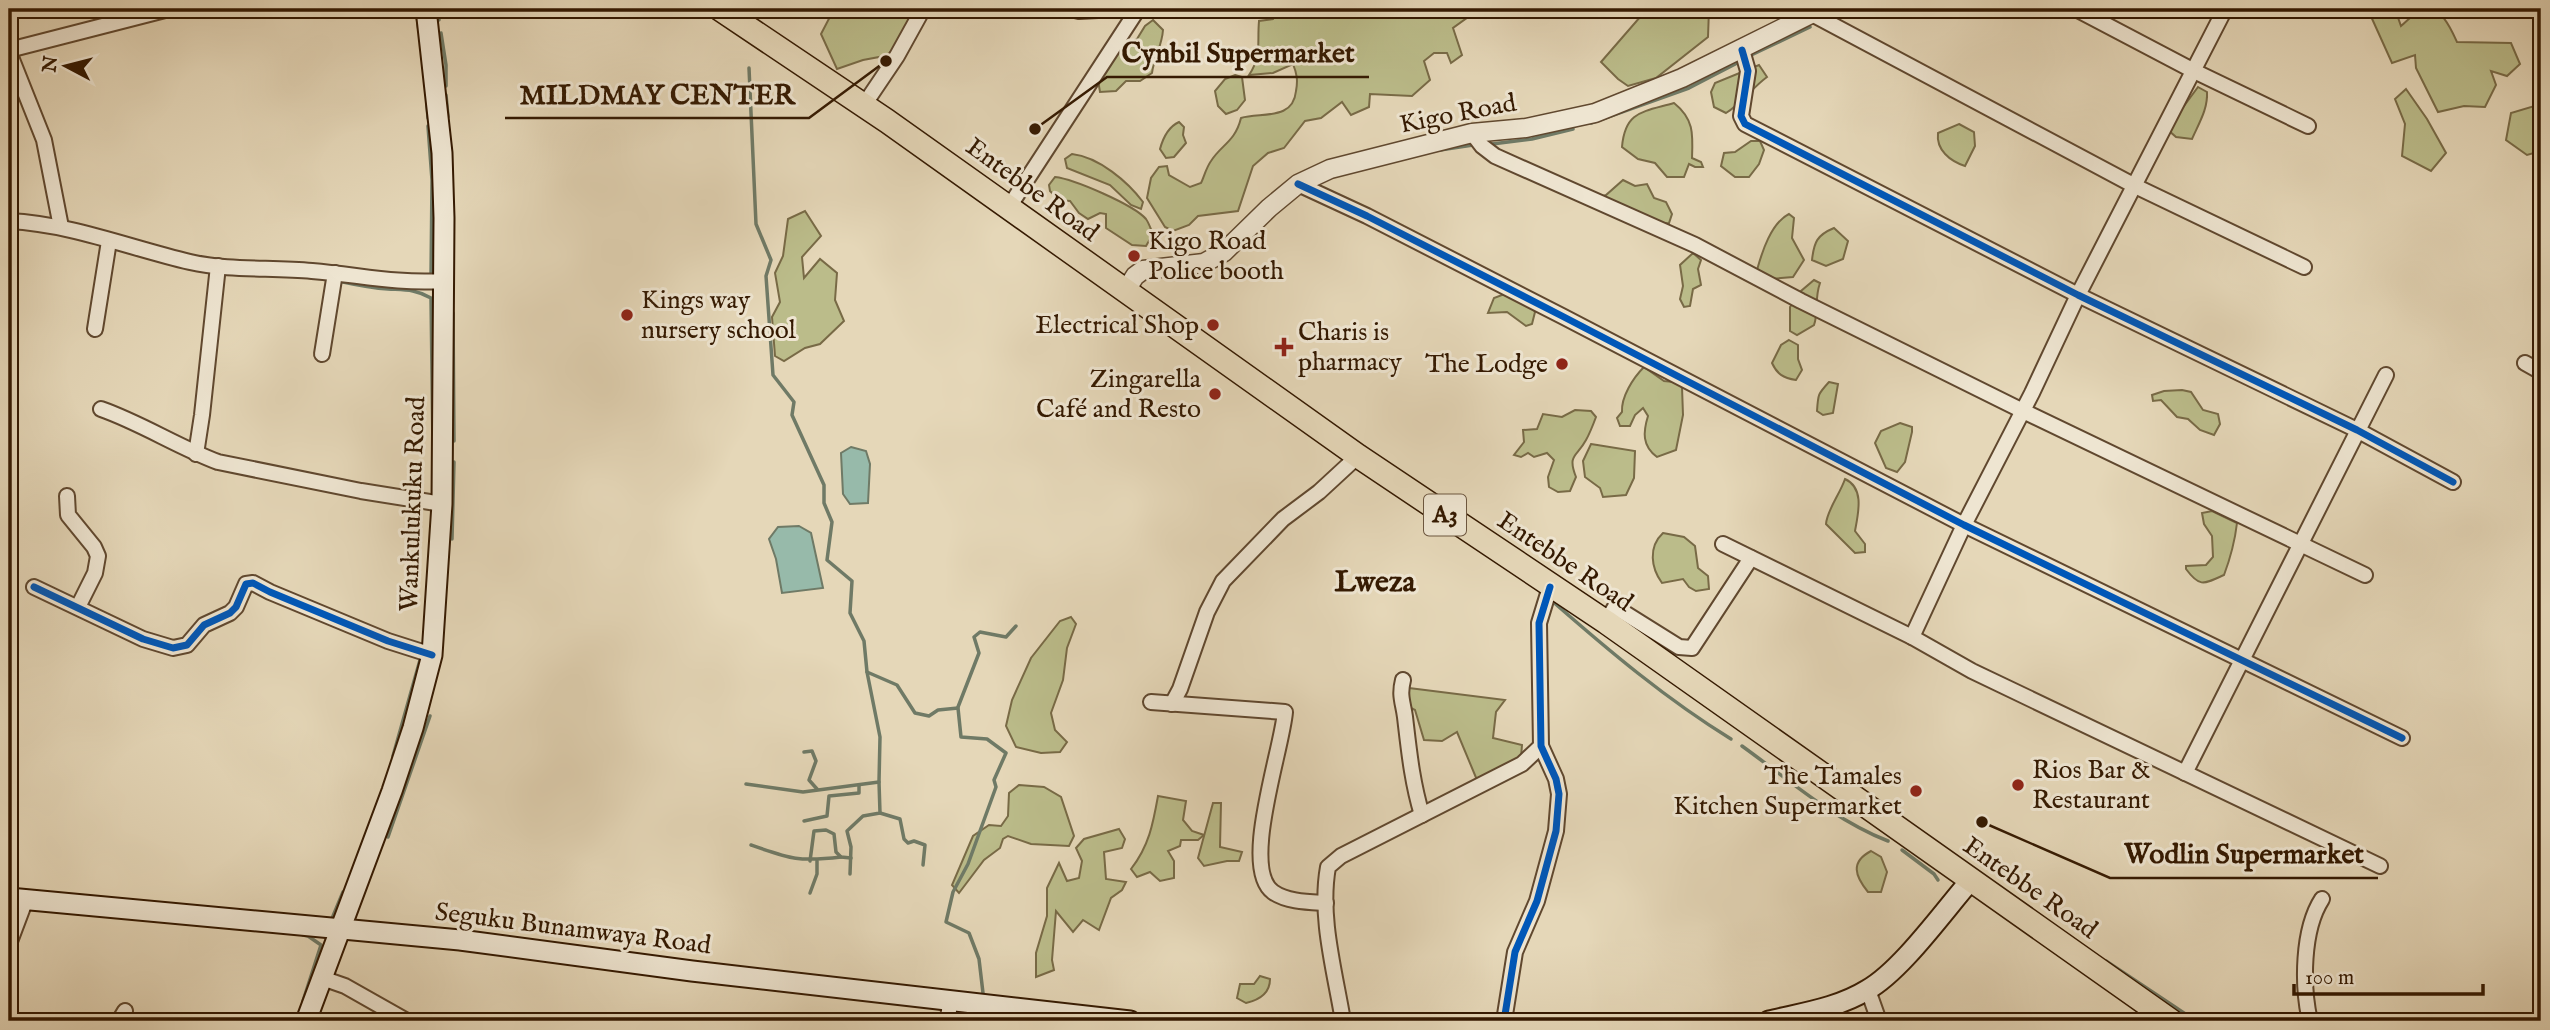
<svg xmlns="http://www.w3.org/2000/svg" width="2550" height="1030" font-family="'IM FELL English',serif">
<rect width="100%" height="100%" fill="#e5d7b8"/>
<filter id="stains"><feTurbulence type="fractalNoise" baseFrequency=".00286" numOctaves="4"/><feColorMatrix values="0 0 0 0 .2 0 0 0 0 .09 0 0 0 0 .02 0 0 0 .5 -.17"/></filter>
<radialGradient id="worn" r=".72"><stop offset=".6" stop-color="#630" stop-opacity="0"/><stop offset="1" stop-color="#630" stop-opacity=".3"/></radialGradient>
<g fill="#bbbc8a" stroke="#786a46" stroke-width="2">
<polygon points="834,9 917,9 895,54 863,60 837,69 821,34"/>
<path d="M1276,9L1478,10L1453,28L1462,55L1451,63L1447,53H1434L1424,61L1430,80L1412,96L1370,94L1369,107L1351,115L1342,102L1321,118L1305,121L1284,148L1268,153L1253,166L1238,211L1198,216L1189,225L1173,231L1165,227L1147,198L1151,178L1159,167L1167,166L1169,175L1190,187L1201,183C1204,177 1206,168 1211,161C1222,144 1235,142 1241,118C1261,112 1293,121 1296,91C1298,80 1297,74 1293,64L1273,73L1249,75C1262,56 1257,43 1259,21L1273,19L1277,11Z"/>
<polygon points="1647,9 1709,9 1708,37 1656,78 1628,86 1618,79 1601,62"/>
<path d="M2373,9H2395L2401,26C2407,21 2416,11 2423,9C2440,3 2452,31 2457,42L2511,43L2520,64L2507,76L2491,71L2496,85L2485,107L2464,106L2438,112L2416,68L2415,55L2392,63L2369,12Z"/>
<path d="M1153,20L1163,30C1162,46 1154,57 1152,73L1140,81H1126L1116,91L1100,92L1098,80L1113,57L1123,46L1137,39L1145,26Z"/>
<path d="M1759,65L1767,77C1752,88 1742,103 1726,113L1714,107L1711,92L1715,83Z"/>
<polygon points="1235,75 1242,77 1245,100 1237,110 1226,114 1218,106 1215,91 1225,79"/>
<path d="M2198,87L2207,92C2208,109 2199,123 2192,139L2176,137L2167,129Z"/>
<polygon points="2406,89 2427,119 2446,153 2431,171 2402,156 2405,124 2395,99"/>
<path d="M1674,103C1694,119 1693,134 1692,158L1701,162L1703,167H1695L1689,164L1684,177H1667L1655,163L1638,159L1622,147C1625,111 1643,112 1674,103Z"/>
<polygon points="2541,104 2541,151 2527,155 2506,140 2511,113"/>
<path d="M1179,122L1184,127L1183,135L1186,143L1174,157L1166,158L1160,149C1163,138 1168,127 1179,122Z"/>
<path d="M1959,124L1974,132L1975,146L1965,166C1950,161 1936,150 1938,133Z"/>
<polygon points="1751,141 1760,141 1764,150 1759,164 1749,177 1735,177 1721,166 1724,153 1735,152"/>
<path d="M1072,154C1099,157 1128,182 1143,202L1141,209L1131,205L1110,185L1067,168L1065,159Z"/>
<path d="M1055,177C1074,179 1134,205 1146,219C1149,223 1151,230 1153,234L1146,246L1132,245L1106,228V214L1100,213L1088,219L1079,213L1070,201L1059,200L1050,191L1049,185Z"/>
<polygon points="1623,180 1635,186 1647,184 1654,198 1666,202 1672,214 1669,223 1637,226 1600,197 1606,195"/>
<polygon points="805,211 821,236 802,257 804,278 820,259 837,273 835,300 844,321 820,344 805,348 784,361 775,356 772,317 780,302 775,273 783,256 788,219"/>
<path d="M1789,214L1794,218L1792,238L1804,260L1793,277L1770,279L1757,270C1762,252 1771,223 1789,214Z"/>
<path d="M1834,228L1848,241L1843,259L1826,266L1812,260C1814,242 1817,235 1834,228Z"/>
<polygon points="1693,253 1701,260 1698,269 1701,285 1693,289 1690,306 1684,307 1680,299 1683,286 1680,265"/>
<path d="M1814,280L1820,283C1814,300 1819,311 1814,325L1797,335L1790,331V307L1801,291Z"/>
<polygon points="1507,293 1531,304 1535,312 1532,324 1526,326 1507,312 1488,313 1494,298"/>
<path d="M1789,340L1798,345V359L1802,370L1796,380C1783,378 1777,374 1772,363L1781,345Z"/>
<path d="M1644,367L1664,381L1674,382L1682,387L1683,415L1676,450L1657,457C1642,446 1643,432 1648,416L1643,408L1635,415L1630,426H1620L1617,418L1622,412C1621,397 1633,378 1644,367Z"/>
<path d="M1829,382L1838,384L1833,413L1823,415L1817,411C1818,394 1818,394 1829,382Z"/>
<polygon points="2182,390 2191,392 2203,410 2218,414 2220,424 2214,435 2200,430 2188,419 2177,417 2161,400 2153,401 2152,395 2164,391"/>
<path d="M1575,410L1591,411L1596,417C1593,425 1590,433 1586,440C1577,457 1567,454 1576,477L1570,491L1558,492L1549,487L1548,477L1554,460L1547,453L1534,457L1528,453L1521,457L1514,455L1524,442L1523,430L1537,429L1543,414L1562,417Z"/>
<polygon points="1900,423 1912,427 1912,432 1905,462 1897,472 1886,468 1875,443 1881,431"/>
<polygon points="1591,444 1635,451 1634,478 1626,495 1603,497 1600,488 1585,477 1583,461"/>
<path d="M1845,479C1865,488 1858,514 1855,531L1865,544V552L1855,553L1826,524C1827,510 1840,494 1845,479Z"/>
<path d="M2212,511L2237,523C2235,540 2230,559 2224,575C2204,584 2200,588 2186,569V566L2206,565L2213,557L2212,536L2204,524L2202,513Z"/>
<path d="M1663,533L1684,537L1695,546L1698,568L1708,576L1709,589L1696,591L1689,587L1683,579L1662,583C1651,568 1648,547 1663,533Z"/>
<polygon points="1071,617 1076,624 1067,648 1063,680 1051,713 1055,730 1067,742 1060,752 1041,753 1016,747 1006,726 1012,700 1031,658 1060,621"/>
<polygon points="1409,688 1505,700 1496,712 1493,738 1522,745 1521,757 1477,780 1457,732 1442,741 1424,740 1415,710 1405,705"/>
<polygon points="1019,785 1044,787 1061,797 1074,836 1069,846 1031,844 1008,836 1003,839 1000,848 984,860 959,893 952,885 973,836 989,825 1001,826 1008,816 1009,793"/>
<path d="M1158,796L1186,801L1183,820L1192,831L1204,835L1198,840H1181L1180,846L1168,851L1174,861V878L1160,881L1150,872L1137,877L1131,869C1149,846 1153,824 1158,796Z"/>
<polygon points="1213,803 1221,803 1220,847 1242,852 1239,861 1227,861 1204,866 1198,858"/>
<polygon points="1119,829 1125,839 1122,848 1104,852 1106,879 1126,882 1122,890 1111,898 1099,930 1083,920 1073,932 1056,911 1052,960 1054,970 1036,977 1036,953 1047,916 1047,888 1059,863 1067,881 1079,878 1082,861 1076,848 1084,839"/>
<path d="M1871,851L1881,857L1887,872L1881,892H1868C1855,876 1850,862 1871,851Z"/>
<path d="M1260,976L1270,979C1270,994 1259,1000 1246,1003L1237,998L1240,984H1254Z"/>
</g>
<g fill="#97baaa" stroke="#6f7a66" stroke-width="2">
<polygon points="851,447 866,451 870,464 868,503 850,504 843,494 841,453"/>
<polygon points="799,526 811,533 823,588 782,593 776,559 769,539 778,527"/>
</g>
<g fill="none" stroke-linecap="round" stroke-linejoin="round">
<g stroke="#6f7a66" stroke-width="3.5">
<polyline points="416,9 419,31"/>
<polyline points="438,9 439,20"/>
<polyline points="441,33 446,65 446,86"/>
<polyline points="1747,57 1810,27"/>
<polyline points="749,68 756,224 771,260 766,276 773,375 794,402 792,415 824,485 824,503 832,522 827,560 852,581 850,613 864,641 867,672 897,685 915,713 929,716 938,710 958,708 961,737 987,739 1006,753 994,780 996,787 968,864 953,892 946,922 969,933 979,959 983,993"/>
<polyline points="446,95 448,117"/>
<polyline points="427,105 428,118"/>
<polyline points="1591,123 1689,88 1741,61"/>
<polyline points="428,126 432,180 431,278"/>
<polyline points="1492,144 1532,139 1573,129"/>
<polyline points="1440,150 1473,145"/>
<path d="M343,282C357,285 373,288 388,289C405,290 415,289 431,298L433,449"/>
<polyline points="453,313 454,441"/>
<polyline points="452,539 454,462"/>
<path d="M1551,600C1608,650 1666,699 1731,739"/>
<polyline points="958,707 979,653 974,637 980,632 1006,637 1016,626"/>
<path d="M1742,746C1788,779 1834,820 1888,841"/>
<polyline points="804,752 812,751 816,761 809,780 817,789"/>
<polyline points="393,756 420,660"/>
<polyline points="746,784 803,792 879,782 880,737 867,672"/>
<polyline points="880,813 900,819 904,839 908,843 914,841 925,845 923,865"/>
<polyline points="804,821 827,816 829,796 859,793 859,786"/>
<polyline points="388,837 430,716"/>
<path d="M751,845C791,859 799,862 841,857"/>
<polyline points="1902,850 1934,874 1938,880"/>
<polyline points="810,861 814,831 826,830 834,834 836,852 841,857 851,858"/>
<polyline points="850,874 851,847 847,831 863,816 880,813 879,782"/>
<polyline points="810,893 817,874 817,861"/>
<polyline points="331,921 343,892"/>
<polyline points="303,935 308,936 321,945 303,1001"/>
<polyline points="2106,961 2196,1021"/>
<polyline points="985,1016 987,1021"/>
</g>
<defs>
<g id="minor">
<polyline points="1071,9 1079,11 1117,9"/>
<polyline points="2076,9 2194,71 2308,126"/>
<polyline points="1812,14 2135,186 2304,267"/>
<polyline points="9,50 169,9"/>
<polyline points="1742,50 1748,71 1741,116 1745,124 2078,295 2357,430 2453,482"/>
<polyline points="9,52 44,140 61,227"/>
<polyline points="864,105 897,56 923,9"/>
<polyline points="1472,133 1482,146 1495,156 1695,245 1801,301 2023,411 2365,575"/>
<polyline points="1298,184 1367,216 1562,316 1964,525 2402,738"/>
<polyline points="1009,207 1138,9"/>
<path d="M9,221C71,224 130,248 190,262C229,271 272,267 312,271C360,275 395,284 444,281"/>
<polyline points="95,329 109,241"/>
<polyline points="322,354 335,273"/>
<polyline points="2525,363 2541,372"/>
<path d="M101,409C141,423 178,447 218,462L361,491L442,504"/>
<polyline points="196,454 202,415 218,266"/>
<polyline points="67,496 68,515 94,547 98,556 95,573 78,607"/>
<polyline points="1723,544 1912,637 1972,671 2380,866"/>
<polyline points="34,587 143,639 173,648 187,645 204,625 230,613 236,607 246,584 253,583 270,592 388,641 432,655"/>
<polyline points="1606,622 1615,607 1679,647 1692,648 1751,558"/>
<polyline points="1912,637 1964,525 2032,393 2078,295 2225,9"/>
<path d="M1403,680C1399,696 1403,702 1405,717C1409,751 1412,782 1422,815"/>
<path d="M1151,702L1285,712C1282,750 1240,868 1273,892C1287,902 1309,902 1326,903"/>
<polyline points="1172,704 1180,689 1207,612 1223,581 1283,519 1319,492 1358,456"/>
<polyline points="2185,773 2386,375"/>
<polyline points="9,944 26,899"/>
<polyline points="322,978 345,986 407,1021"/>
<polyline points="1868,990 1879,1021"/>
<polyline points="119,1021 125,1011"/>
<polyline points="948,1021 950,1000"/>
<path d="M1343,1021C1335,972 1319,917 1328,867L1341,856L1522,764L1541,746"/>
<polyline points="1504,1021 1515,952 1537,901 1556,831 1559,794 1556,779 1541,746 1539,623 1550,587"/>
<path d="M2310,1021C2302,986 2302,930 2322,899"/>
</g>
<polyline id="tertiary" points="1125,292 1135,276 1143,270 1204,263 1224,252 1269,208 1298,184 1330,169 1472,133 1526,128 1595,113 1682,78 1821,9"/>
<g id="secondary">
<polyline points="9,898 460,940 692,971 1130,1021"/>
<polyline points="306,1021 392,791 413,728 432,655 442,504 444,218 442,153 426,9"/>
<path d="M1769,1021C1802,1013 1838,1008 1867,990C1901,971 1943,912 1970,881"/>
</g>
<polyline id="primary" points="720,9 887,121 1358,456 1606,622 2171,1021"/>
</defs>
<use href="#minor" stroke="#60482f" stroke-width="18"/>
<use href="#tertiary" stroke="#60482f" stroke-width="21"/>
<use href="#secondary" stroke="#341901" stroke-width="23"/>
<use href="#primary" stroke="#341901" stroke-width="26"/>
<use href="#minor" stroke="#eee5d1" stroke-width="14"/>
<use href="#tertiary" stroke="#eee5d1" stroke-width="18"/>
<use href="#secondary" stroke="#eee5d1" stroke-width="19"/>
<use href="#primary" stroke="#e5d7b8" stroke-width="23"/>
<defs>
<g id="cycleway">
<polyline points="1742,50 1748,71 1741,116 1745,124 2078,295 2357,430 2453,482"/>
<polyline points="1298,184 1367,216 1562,316 1964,525 2402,738"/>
<polyline points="34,587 143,639 173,648 187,645 204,625 230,613 236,607 246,584 253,583 270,592 388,641 432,655"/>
<polyline points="1504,1021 1515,952 1537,901 1556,831 1559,794 1556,779 1541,746 1539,623 1550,587"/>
</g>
</defs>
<use href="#cycleway" stroke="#eee5d1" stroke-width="11"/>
<use href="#cycleway" stroke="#0057b8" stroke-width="7"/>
</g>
<g fill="#8f2418" stroke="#eee5d1" stroke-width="2.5">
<circle cx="1134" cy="256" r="7"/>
<circle cx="627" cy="315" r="7"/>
<circle cx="1213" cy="325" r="7"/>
<path d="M1280.5 336.5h7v7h7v7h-7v7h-7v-7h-7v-7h7z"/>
<circle cx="1562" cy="364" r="7"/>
<circle cx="1215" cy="394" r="7"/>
<circle cx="2018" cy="785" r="7"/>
<circle cx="1916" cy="791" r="7"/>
</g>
<g text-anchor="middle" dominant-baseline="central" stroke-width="6" stroke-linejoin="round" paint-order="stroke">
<rect fill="#eee5d1" stroke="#6c563f" stroke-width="2" x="1424" y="494.5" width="42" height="41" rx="5"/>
<g font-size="24" font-weight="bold" fill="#341901">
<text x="1445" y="515">A3</text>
</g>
<g font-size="26" fill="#341901" stroke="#eee5d1">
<text transform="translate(1458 114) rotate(-11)">Kigo Road</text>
<text transform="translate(1032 190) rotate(36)">Entebbe Road</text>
<text transform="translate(413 504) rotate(-88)">Wankulukuku Road</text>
<text transform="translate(1565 562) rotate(34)">Entebbe Road</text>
<text transform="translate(2030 888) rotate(35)">Entebbe Road</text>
<text transform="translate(573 929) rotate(7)">Seguku Bunamwaya Road</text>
</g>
<g font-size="26" fill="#341901" stroke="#eee5d1" text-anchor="start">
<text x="1148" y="241">Kigo Road<tspan x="1148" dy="30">Police booth</tspan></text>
<text x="641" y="300">Kings way<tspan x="641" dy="30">nursery school</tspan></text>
<text x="1199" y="325" text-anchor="end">Electrical Shop</text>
<text x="1298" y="332">Charis is<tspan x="1298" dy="30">pharmacy</tspan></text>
<text x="1548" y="364" text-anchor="end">The Lodge</text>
<text x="1201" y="379" text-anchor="end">Zingarella<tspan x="1201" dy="30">Café and Resto</tspan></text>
<text x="2032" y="770">Rios Bar &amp;<tspan x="2032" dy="30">Restaurant</tspan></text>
<text x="1902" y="776" text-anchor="end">The Tamales<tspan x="1902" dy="30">Kitchen Supermarket</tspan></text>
</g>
<g font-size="30" font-weight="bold" fill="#341901" stroke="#eee5d1">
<text x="1375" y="583">Lweza</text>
</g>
</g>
<path fill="none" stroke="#341901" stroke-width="2.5" d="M1035 129L1107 77H1369M886 61L809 118H505M1982 822L2110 878H2378"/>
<g fill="#341901" stroke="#eee5d1" stroke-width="2.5">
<circle cx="1035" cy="129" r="7"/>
<circle cx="886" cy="61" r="7"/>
<circle cx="1982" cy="822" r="7"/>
</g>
<g font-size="28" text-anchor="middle" font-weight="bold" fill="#341901" stroke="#eee5d1" stroke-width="6" stroke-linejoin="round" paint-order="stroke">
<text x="1238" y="62">Cynbil Supermarket</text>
<text x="657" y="104">MILDMAY CENTER</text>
<text x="2244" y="863">Wodlin Supermarket</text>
</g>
<rect width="2550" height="1030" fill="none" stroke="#e5d7b8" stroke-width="35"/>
<rect x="10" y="10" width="2529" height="1009" fill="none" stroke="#341901" stroke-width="3.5"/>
<rect x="18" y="18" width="2515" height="995" fill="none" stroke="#341901" stroke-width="2"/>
<g transform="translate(66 66) rotate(277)" stroke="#eee5d1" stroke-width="5" paint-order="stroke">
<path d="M0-5L12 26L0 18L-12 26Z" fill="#341901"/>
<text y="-10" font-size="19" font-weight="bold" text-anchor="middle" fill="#341901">N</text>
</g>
<path d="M2294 984v10h189v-10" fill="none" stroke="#341901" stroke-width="3.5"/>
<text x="2305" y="984" font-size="21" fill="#341901" stroke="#eee5d1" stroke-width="5" paint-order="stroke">100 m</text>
<rect width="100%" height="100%" filter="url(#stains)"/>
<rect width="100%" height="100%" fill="url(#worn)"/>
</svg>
